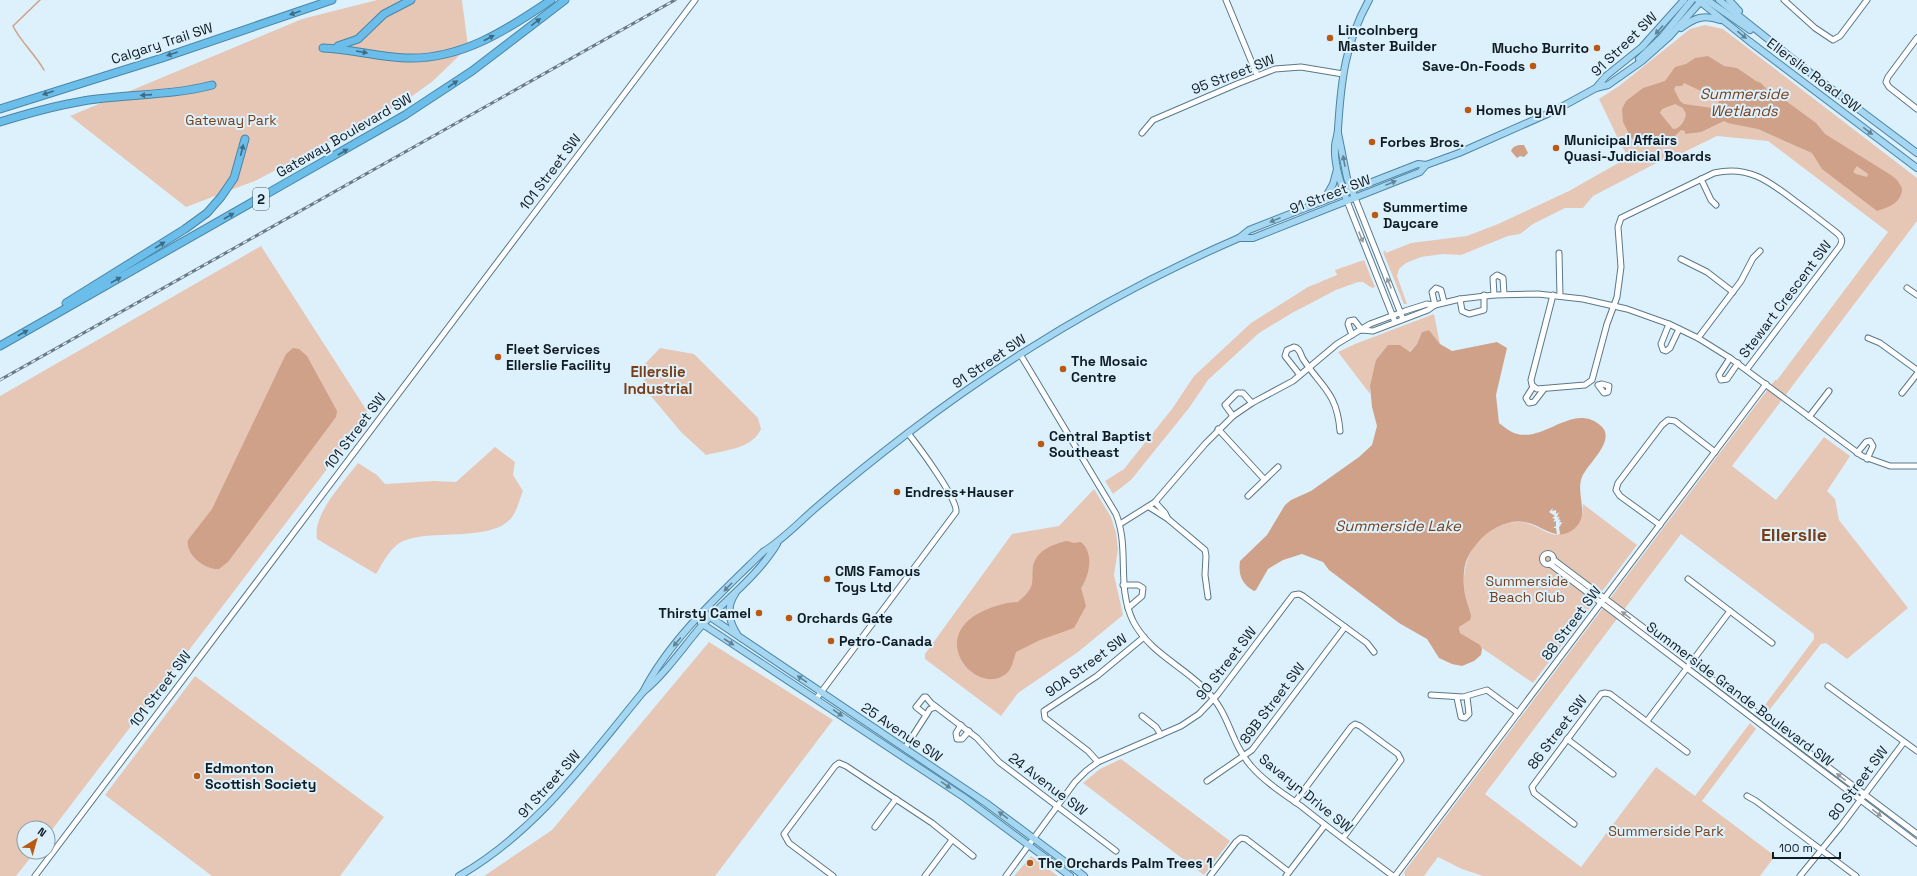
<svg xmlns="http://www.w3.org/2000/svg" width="1917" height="876" font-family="'Space Grotesk',sans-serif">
<rect width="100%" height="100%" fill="#ddf1fd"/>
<g fill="#e6c7b6">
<polygon points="377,0 462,0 468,47 433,81 404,102 257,180 186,207 70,116 302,19"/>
<polygon points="1705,25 1723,29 1917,178 1917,221 1732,466 1776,500 1824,437 1850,456 1827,491 1835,499 1839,520 1908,608 1847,659 1826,643 1821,644 1767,713 1762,709 1814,639 1814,634 1681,534 1485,794 1581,867 1656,767 1695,796 1750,723 1756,729 1702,801 1775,856 1760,876 1483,876 1462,869 1438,857 1424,876 1405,876 1404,872 1765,393 1775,380 1777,380 1888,232 1768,141 1717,136 1678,155 1672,155 1593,196 1583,208 1565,208 1533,224 1520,234 1508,236 1461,255 1443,254 1421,257 1406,263 1399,269 1397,276 1407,304 1404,304 1383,252 1385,250 1386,253 1411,243 1467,236 1498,224 1569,191 1629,157 1622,147 1599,99 1619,86 1690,29"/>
<polygon points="261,246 369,414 48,835 48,828 24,828 24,852 35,852 16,876 0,876 0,396"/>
<polygon points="1364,260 1375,287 1372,288 1363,282 1358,282 1336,290 1292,313 1259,333 1208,380 1189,408 1131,480 1113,494 1105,481 1124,469 1172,409 1194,376 1251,323 1308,287 1337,275 1335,270"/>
<polygon points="1434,314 1440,344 1429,330 1422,332 1417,344 1409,352 1400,345 1370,386 1370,394 1338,352 1355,344"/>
<path d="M660,348L694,354L758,418L761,429C752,449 725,450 706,455L681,432L645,389L643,366Z"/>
<path d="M495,447L515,462L513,475L523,491C520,498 518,507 514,514C497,544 431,528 403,541C390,547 383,563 376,574L317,539C312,514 344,482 358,463L377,475L385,484L434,481L456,482Z"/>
<polygon points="1094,489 1111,517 1116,533 1118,549 1114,575 1123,615 1078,652 1018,693 1001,716 925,659 925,654 1012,534 1059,526"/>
<path d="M1583,504L1637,545L1533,683L1460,633L1459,627L1471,613C1452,574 1472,521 1521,522C1534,523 1543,532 1555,535L1582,515Z"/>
<polygon points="709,642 833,720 715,876 484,876 552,830"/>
<polygon points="195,676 384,817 340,876 212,876 105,795"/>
<polygon points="1121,759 1230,841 1204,875 1083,783 1100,769"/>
<polygon points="1031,856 1058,876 1014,876"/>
</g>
<g fill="#cea188" fill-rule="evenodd">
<path d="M1708,56L1724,66L1737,68L1756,81L1761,83L1772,95L1786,101L1816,123L1825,134L1891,175L1897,180L1902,188C1902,203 1889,207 1877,211L1822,169L1812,153L1758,129L1728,123L1724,121L1701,132L1685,134V131L1681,130L1670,141L1650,147L1644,146L1635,142L1630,136L1623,122L1622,109L1626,101L1643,88L1665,81L1675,67L1686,64L1695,58ZM1684,83L1718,99L1719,105L1712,108L1684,104L1680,101L1674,89L1676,86H1682ZM1675,104L1683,108L1686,114C1685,121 1680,129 1673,129L1660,113L1662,109ZM1857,166L1868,174L1867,177L1856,174L1853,172Z"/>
<path d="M1524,145L1528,153L1524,157L1520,156L1517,158L1511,151C1513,145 1519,145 1524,145Z"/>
<path d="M1429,330L1440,344L1452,351L1497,342L1507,348L1496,395L1499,423C1503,426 1509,431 1514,433C1544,444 1572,402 1600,425C1618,439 1588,463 1582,477C1575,494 1591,515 1574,529C1557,542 1546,528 1529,523C1512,518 1492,527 1480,540C1471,550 1465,559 1464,572C1463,582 1464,593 1467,602C1468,607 1471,611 1471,617L1470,620L1459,627L1460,633L1480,645L1482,649L1481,655L1474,661L1462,666L1452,664L1439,658L1427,639L1399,623L1329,570L1323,562L1302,554L1283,560L1268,569L1256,590L1254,591C1242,584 1238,575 1240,561L1267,535L1285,505L1291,500L1311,491L1359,457L1372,445L1377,426L1372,407L1370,386L1376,360L1388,345H1400L1410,352L1417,344L1422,332Z"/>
<path d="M293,348L299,349L307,356L337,411L336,417L228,562L219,569C205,570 185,554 188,540L212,509L286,354Z"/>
<path d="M1067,541L1074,543L1081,542C1094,553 1090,574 1081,588L1086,606L1074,628L1040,640L1016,652C1014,658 1012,668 1008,672C980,700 924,639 983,611C994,606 1007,602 1018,602C1023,597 1030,592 1032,584C1033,578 1032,572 1033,566C1037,550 1053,544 1067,541Z"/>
</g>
<polygon fill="#ddf1fd" points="1553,508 1552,511 1556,510 1556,514 1559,512 1557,517 1560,517 1558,519 1561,520 1559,522 1561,522 1562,524 1559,525 1561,525 1559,527 1560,534 1557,535 1556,528 1553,528 1556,526 1556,521 1553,522 1555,519 1552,518 1555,516 1549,512"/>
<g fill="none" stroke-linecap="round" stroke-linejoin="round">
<path stroke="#cea188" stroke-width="1.5" d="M40,0L13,26C20,41 35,54 44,70"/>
<defs>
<g id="minor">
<polyline points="1226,0 1257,75"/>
<polyline points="1784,0 1815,28 1833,40 1840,36 1867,0"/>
<polyline points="1917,38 1888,77 1886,82 1889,87 1917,109"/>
<polyline points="1142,133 1153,120 1237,84 1275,69 1301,67 1343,74"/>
<polyline points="1701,179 1711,200 1716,205"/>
<polyline points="1355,198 1403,319"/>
<polyline points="1347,201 1395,322"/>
<polyline points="1559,253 1560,296"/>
<polyline points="1681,259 1707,272 1733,292"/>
<polyline points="1907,288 1917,295"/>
<polyline points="1494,295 1493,278 1497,275 1503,278 1504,294"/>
<path d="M1553,295L1531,380L1532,385L1537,389L1585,385L1592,380L1607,324L1617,297L1621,267L1618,227L1621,218L1714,173C1748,165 1769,181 1795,201C1809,211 1823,222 1837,233C1842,237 1843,241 1840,246L1747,369"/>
<polyline points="1460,299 1462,311 1469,314 1484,310 1484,295"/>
<polyline points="1435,305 1432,292 1436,288 1441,290 1444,302"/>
<polyline points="1669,324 1661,344 1663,350 1666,351 1670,348 1679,329"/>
<polyline points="1362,330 1373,331 1428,310 1435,305"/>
<polyline points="1352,335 1348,324 1349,321 1354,320 1362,330"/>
<polyline points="1698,338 1741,281 1753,258 1760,251"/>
<polyline points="1868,338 1880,343 1917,370"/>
<path d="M1020,354L1116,514C1130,549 1116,586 1133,621C1149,652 1181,665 1205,689C1230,713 1230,742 1251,766C1265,782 1284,794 1301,806C1331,830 1362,853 1393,876"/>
<polyline points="1730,358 1719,375 1721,380 1727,379 1738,363"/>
<path d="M1300,375L1285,356L1287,350L1294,347C1300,348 1300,354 1303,359C1321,387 1337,392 1340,431"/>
<polygon points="1602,384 1609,386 1608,392 1604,393 1598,385"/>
<polyline points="1533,387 1526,398 1529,403 1534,402 1544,389"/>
<polyline points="1902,393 1917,374"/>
<polyline points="1233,416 1225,405 1237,393 1243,393 1252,403"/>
<polyline points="1809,417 1829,391"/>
<polyline points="1218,429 1264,479"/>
<polyline points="1857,453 1866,442 1870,441 1873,446 1867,459"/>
<polyline points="1248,496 1278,467"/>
<polyline points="1155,502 1165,513 1168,519"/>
<polyline points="1149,507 1168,519 1205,550 1206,556 1205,575 1208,597"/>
<polyline points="1120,524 1155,502 1205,444 1233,416 1252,403 1293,381 1337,344 1370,324 1405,311 1427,304 1435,305 1460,299 1494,295 1538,294 1583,299 1627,309 1669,324 1698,338 1730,358 1862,456 1890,466 1917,466"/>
<polyline points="1660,525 1620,496 1616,490 1618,483 1662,425 1668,420 1675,421 1715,452"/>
<circle cx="1548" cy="559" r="5.5"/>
<polyline points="1554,560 1917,834"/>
<polyline points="1550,564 1917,843"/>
<polyline points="1688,579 1772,643"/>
<polyline points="1123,585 1138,585 1143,588 1142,596 1128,608"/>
<polyline points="1828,686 1917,751"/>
<polyline points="1431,695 1463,697 1487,690 1518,713"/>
<polyline points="1457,698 1461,717 1465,718 1469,714 1467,697"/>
<path d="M816,699L956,512C958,499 918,446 908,433"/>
<polyline points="926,715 916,707 924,697 926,697 931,703 977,738 999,762 1116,851"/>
<polyline points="1142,716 1156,727 1161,735"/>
<polyline points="1647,721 1730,611"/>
<polyline points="961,725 956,733 957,739 962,739 969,731"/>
<polyline points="1567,739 1613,774"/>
<polyline points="905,748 930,709 936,707"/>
<polyline points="1098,762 1088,751 1045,718 1044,711 1097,676 1144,637"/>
<polyline points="1207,781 1252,750 1345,627"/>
<polyline points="1747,796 1756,801 1856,876"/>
<polyline points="1295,802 1351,727 1355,724 1360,726 1398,754 1401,760 1343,838"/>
<polyline points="1574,824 1534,793 1532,787 1601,694 1605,693 1610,694 1687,752"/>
<polyline points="875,827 896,799"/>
<polyline points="35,876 695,0"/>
<polyline points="833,876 789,843 784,834 835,766 839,763 846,766 932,823 973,856"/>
<polyline points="925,876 952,840"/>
<polyline points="1006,876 1075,782 1086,771 1098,762 1181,726 1199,714 1218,694 1293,595 1299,594 1303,596 1367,643 1374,652"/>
<polyline points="1210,876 1236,842 1241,838 1246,839 1289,872"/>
<polyline points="1286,876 1325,825"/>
<polyline points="1395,876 1766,384"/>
<polyline points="1800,876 1841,826 1904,742"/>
</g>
<g id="major">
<polyline points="1698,0 1749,41 1917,168"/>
<polyline points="1707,0 1750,30"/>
<polyline points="1719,0 1813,75 1917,153"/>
<polyline points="1729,0 1739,11"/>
<path d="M1681,28C1694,18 1704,14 1720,20"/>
<polyline points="1639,59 1662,37 1692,0"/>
<polyline points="1596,88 1606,76 1642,47 1684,0"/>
<polyline points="1338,133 1347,178 1355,198"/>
<polyline points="1324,200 1333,184 1337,169"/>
<path d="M1347,201C1341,184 1334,165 1335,147C1335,141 1338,135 1338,129C1341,81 1345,43 1369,0"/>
<polyline points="1239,238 1253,238 1420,172 1426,165"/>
<path d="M735,594C726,607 729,622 737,634"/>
<polyline points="707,615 986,803 1084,876"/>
<polyline points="701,623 965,798 1070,876"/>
<path d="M643,692C670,639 721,593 763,552C784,539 800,521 819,505C848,480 878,456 908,433C1010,355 1121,289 1239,238L1249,230L1418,164L1426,165L1459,153L1554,111L1596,88L1608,85L1642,61L1669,37L1702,0"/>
<path d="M459,876C536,832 587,760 643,692C666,673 683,647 703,624C728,598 759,574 777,544"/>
</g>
<g id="highway">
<polyline points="338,46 358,39 384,14 411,0"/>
<path d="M323,48C351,49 378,57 406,58C461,60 507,30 551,0"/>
<polyline points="0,109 162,58 332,0"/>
<path d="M0,122C32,112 64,103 97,99C136,94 174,95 212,85"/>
<polyline points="66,303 185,229 207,213 221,197 234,178 245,139"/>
<polyline points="0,346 405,115 472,71 565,0"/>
</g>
</defs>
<use href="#minor" stroke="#5a7889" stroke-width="7"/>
<use href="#major" stroke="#4b85a4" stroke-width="8"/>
<use href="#highway" stroke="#4b85a4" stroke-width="9"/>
<use href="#minor" stroke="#fff" stroke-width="5"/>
<use href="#major" stroke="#a6d7f2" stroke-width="6"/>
<use href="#highway" stroke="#6bbdea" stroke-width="7"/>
<defs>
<polyline id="rail" points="0,380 675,0"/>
</defs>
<use href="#rail" stroke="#6a7982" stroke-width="3"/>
<use href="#rail" stroke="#ddf1fd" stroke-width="1.5" stroke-dasharray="4.5" stroke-linecap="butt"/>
</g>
<defs><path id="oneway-solid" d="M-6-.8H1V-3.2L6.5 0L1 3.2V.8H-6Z"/></defs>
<g fill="#3e6c86">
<use href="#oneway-solid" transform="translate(295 13) rotate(161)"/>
<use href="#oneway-solid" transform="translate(536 22) rotate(-37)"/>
<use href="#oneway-solid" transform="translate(489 38) rotate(-27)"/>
<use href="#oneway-solid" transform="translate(362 52) rotate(10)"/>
<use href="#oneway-solid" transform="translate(172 54) rotate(161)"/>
<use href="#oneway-solid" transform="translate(453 84) rotate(-35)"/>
<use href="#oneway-solid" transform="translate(48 93) rotate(161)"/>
<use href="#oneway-solid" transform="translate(146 95) rotate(176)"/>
<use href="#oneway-solid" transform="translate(242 150) rotate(-76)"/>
<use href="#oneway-solid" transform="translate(343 152) rotate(-30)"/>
<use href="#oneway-solid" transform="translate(229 216) rotate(-30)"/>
<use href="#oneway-solid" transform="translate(160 245) rotate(-32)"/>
<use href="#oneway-solid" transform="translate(116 280) rotate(-29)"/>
<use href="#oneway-solid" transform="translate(23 333) rotate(-29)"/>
</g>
<g fill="#628395">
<use href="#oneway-solid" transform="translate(1659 30) rotate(132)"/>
<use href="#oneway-solid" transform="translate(1742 35) rotate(39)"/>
<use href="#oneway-solid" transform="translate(1868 131) rotate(37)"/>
<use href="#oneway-solid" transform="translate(1344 161) rotate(-100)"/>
<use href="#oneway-solid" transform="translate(1391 183) rotate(-22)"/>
<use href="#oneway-solid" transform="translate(1275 220) rotate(158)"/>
<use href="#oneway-solid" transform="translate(728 587) rotate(134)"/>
<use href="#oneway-solid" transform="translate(677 642) rotate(131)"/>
<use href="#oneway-solid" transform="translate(729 642) rotate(33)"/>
<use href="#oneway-solid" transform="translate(802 679) rotate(-146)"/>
<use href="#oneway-solid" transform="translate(838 713) rotate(34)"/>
<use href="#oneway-solid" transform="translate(946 785) rotate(34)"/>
<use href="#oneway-solid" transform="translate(1003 815) rotate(-144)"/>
</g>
<g fill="#93999c">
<use href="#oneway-solid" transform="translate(1361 237) rotate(68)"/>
<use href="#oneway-solid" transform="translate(1389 283) rotate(-112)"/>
<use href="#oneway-solid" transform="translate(1626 615) rotate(-143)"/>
<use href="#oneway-solid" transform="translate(1841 777) rotate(-143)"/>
<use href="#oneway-solid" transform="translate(1877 813) rotate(37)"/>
</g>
<g fill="#b95913" stroke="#ddf1fd" stroke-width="1.5">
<circle cx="1330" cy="38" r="4"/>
<circle cx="1597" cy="48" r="4"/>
<circle cx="1533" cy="66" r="4"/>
<circle cx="1468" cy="110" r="4"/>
<circle cx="1372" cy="142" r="4"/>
<circle cx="1556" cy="148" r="4"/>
<circle cx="1375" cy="215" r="4"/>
<circle cx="498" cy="357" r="4"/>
<circle cx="1063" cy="369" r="4"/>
<circle cx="1041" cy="444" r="4"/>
<circle cx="897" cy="492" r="4"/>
<circle cx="827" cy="579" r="4"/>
<circle cx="759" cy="613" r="4"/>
<circle cx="789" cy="618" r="4"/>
<circle cx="831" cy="641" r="4"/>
<circle cx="197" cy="776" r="4"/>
<circle cx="1030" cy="863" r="4"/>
</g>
<g text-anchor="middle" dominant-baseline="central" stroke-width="4" stroke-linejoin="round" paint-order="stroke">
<rect fill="#ddf1fd" stroke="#4e5c64" stroke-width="1" x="253" y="188" width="16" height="22" rx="3"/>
<g font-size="13" font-weight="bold" fill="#101c23">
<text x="261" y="199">2</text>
</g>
<g font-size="14" font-weight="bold" fill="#101c23" stroke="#ddf1fd" text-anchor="start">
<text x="1338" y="30">Lincolnberg<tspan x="1338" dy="16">Master Builder</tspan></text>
<text x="1589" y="48" text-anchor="end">Mucho Burrito</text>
<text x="1525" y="66" text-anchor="end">Save-On-Foods</text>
<text x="1476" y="110">Homes by AVI</text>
<text x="1564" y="140">Municipal Affairs<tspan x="1564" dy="16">Quasi-Judicial Boards</tspan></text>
<text x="1380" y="142">Forbes Bros.</text>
<text x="1383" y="207">Summertime<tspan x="1383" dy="16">Daycare</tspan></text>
<text x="506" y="349">Fleet Services<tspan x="506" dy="16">Ellerslie Facility</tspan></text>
<text x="1071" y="361">The Mosaic<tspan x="1071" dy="16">Centre</tspan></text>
<text x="1049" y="436">Central Baptist<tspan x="1049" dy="16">Southeast</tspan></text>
<text x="905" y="492">Endress+Hauser</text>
<text x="835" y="571">CMS Famous<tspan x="835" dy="16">Toys Ltd</tspan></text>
<text x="751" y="613" text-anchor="end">Thirsty Camel</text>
<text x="797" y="618">Orchards Gate</text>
<text x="839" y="641">Petro-Canada</text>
<text x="205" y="768">Edmonton<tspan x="205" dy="16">Scottish Society</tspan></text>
<text x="1038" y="863">The Orchards Palm Trees 1</text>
</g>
<g font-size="14" fill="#101c23" stroke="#ddf1fd">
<text transform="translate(162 43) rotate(-18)">Calgary Trail SW</text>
<text transform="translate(1624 44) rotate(-44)">91 Street SW</text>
<text transform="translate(1233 74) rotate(-21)">95 Street SW</text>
<text transform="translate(1814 75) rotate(37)">Ellerslie Road SW</text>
<text transform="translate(344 135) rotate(-30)">Gateway Boulevard SW</text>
<text transform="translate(550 172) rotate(-53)">101 Street SW</text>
<text transform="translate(1330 194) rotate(-21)">91 Street SW</text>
<text transform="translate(1785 299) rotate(-53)">Stewart Crescent SW</text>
<text transform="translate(989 361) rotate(-34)">91 Street SW</text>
<text transform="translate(355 431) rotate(-53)">101 Street SW</text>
<text transform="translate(1571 623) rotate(-53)">88 Street SW</text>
<text transform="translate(1226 663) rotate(-52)">90 Street SW</text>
<text transform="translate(1086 665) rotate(-36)">90A Street SW</text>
<text transform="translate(160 689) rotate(-53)">101 Street SW</text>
<text transform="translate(1740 694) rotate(37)">Summerside Grande Boulevard SW</text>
<text transform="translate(1272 703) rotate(-53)">89B Street SW</text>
<text transform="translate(902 732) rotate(34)">25 Avenue SW</text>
<text transform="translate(1557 732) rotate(-53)">86 Street SW</text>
<text transform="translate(1858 783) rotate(-53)">80 Street SW</text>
<text transform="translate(549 784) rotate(-48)">91 Street SW</text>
<text transform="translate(1048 784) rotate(37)">24 Avenue SW</text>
<text transform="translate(1306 793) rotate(39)">Savaryn Drive SW</text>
</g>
<g font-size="14" fill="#7a401b" stroke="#ddf1fd">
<text x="231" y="120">Gateway Park</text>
<text x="1527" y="581">Summerside<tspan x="1527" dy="16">Beach Club</tspan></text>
<text x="1666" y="831">Summerside Park</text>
</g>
<g font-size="15" font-style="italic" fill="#783e19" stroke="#ddf1fd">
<text x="1744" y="93">Summerside<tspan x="1744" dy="17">Wetlands</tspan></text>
<text x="1398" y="525">Summerside Lake</text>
</g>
<g font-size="15" font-weight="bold" fill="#7b3d15" stroke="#ddf1fd">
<text x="658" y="371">Ellerslie<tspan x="658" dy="17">Industrial</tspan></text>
</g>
<g font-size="18" font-weight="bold" fill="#7b3d15" stroke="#ddf1fd">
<text x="1794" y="534">Ellerslie</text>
</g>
</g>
<g transform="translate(36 840) rotate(37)"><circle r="19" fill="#ddf1fd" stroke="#8b9ca6"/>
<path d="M0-3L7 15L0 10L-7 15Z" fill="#b95913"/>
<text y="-6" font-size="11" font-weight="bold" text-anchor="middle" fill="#101c23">N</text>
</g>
<path d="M1773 852v6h67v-6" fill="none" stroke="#101c23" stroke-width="2"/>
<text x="1779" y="852" font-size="12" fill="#101c23" stroke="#ddf1fd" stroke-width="3" paint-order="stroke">100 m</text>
</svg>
